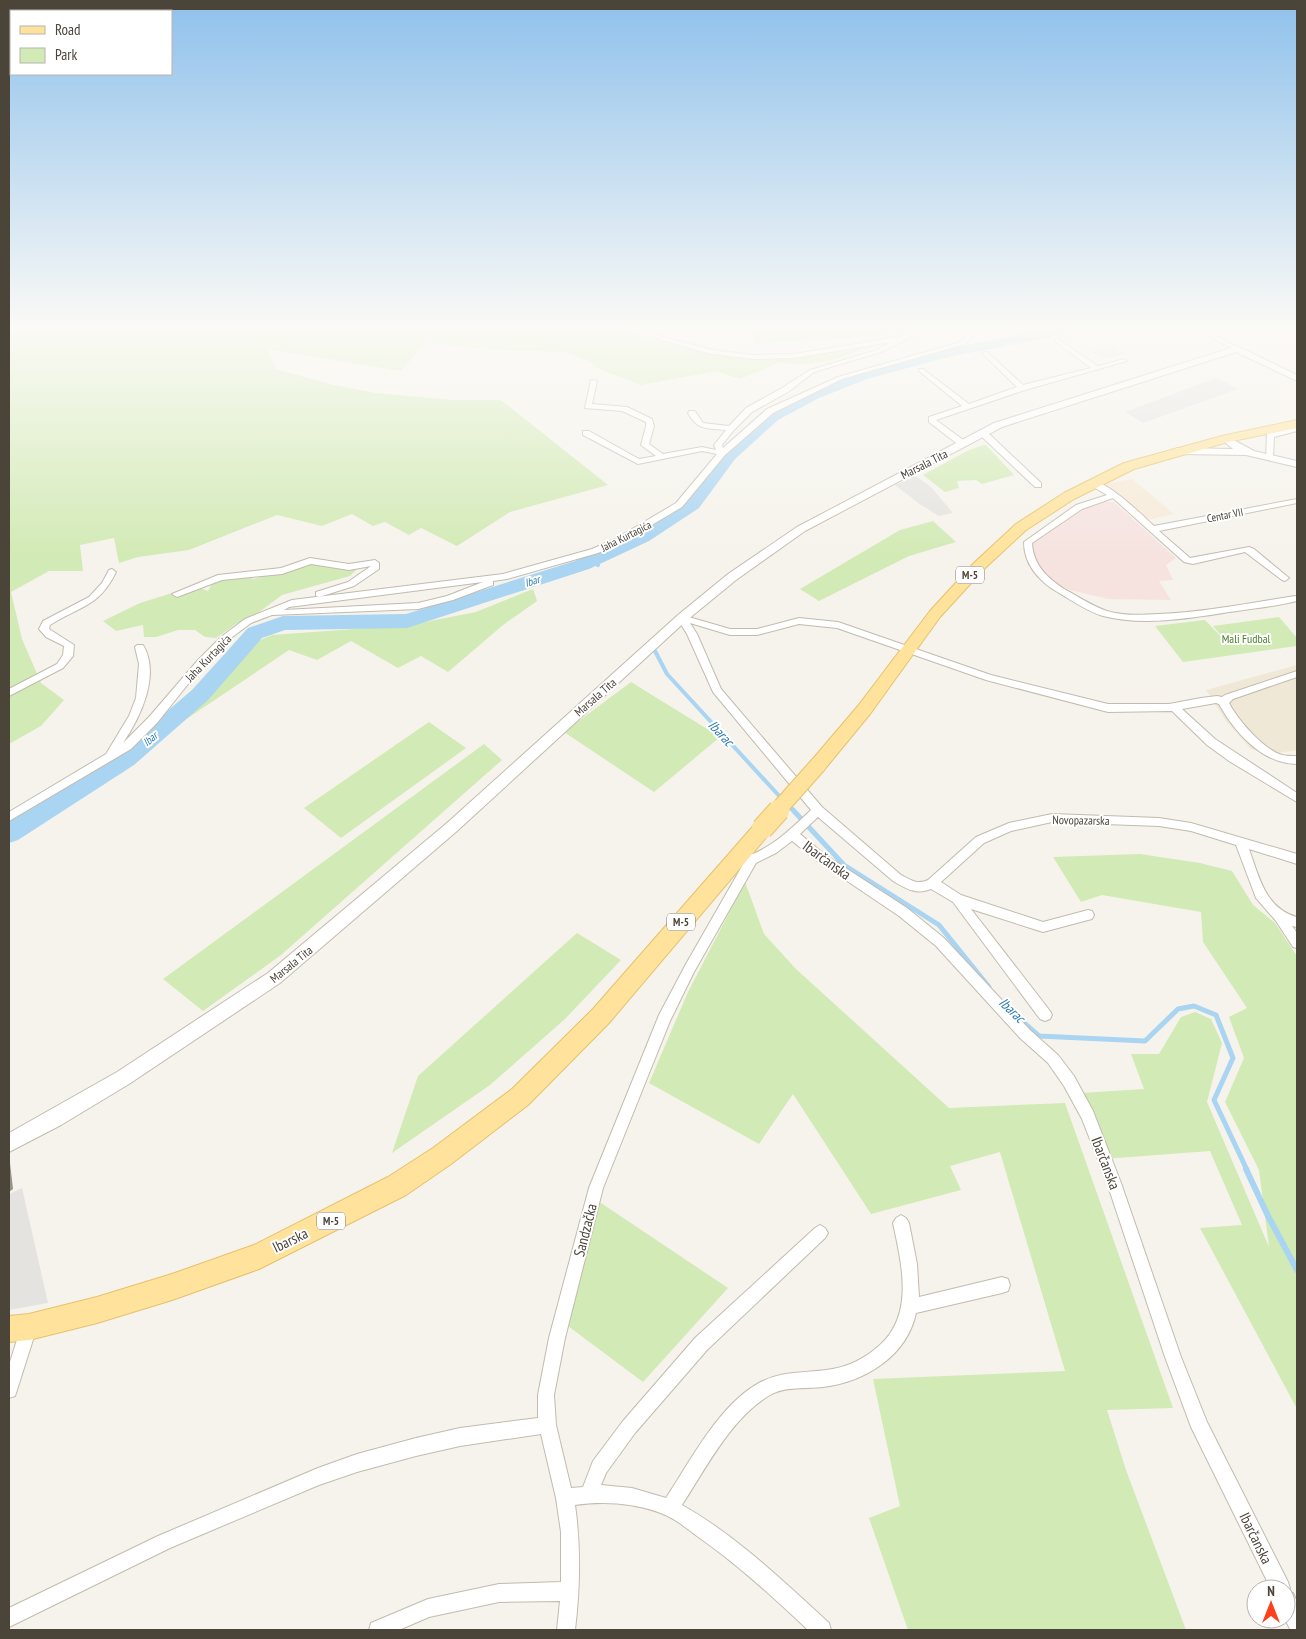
<svg xmlns="http://www.w3.org/2000/svg" width="1306" height="1639" font-family="'PT Sans Narrow',sans-serif">
<rect width="100%" height="100%" fill="#f6f3ec"/>
<polygon fill="#f7ead8" points="1132,479 1174,514 1147,520 1106,484"/>
<polygon fill="#efe8d6" points="1297,665 1297,750 1271,754 1251,749 1226,721 1206,690"/>
<polygon fill="#f6e3e0" points="1114,502 1176,558 1166,565 1173,580 1159,581 1171,600 1108,599 1070,590 1042,576 1036,566 1024,542 1080,503"/>
<g fill="#d2eab5">
<polygon points="9,328 610,328 709,354 751,357 781,356 884,340 874,346 832,360 811,364 778,363 740,379 716,371 641,385 599,369 589,361 564,352 501,350 425,343 401,371 267,349 276,369 333,385 376,393 453,400 501,400 608,485 510,512 457,546 421,528 409,535 385,522 373,526 352,514 322,526 277,515 189,550 138,557 119,563 114,538 80,545 83,571 49,571 11,592 22,639 41,683 64,700 41,726 9,744"/>
<polygon points="752,328 924,328 913,333 754,344"/>
<polygon points="983,445 986,445 1014,475 982,484 976,480 957,481 959,488 945,492 923,475 967,451"/>
<polygon points="933,521 956,542 909,556 819,601 800,589 900,530"/>
<polygon points="311,562 328,566 362,564 350,576 282,595 255,615 236,624 216,638 205,637 195,630 178,630 156,637 144,637 143,625 116,631 103,621 140,603 195,586 208,591 213,581 240,575 254,579"/>
<polygon points="533,589 537,601 503,625 448,672 421,656 398,668 351,641 317,660 289,650 182,722 256,642 272,635 410,625 476,612"/>
<polygon points="1279,617 1297,638 1297,646 1183,662 1155,626 1205,620 1229,645 1213,626"/>
<polygon points="631,682 720,737 654,792 564,732"/>
<polygon points="429,722 466,748 341,838 304,808"/>
<polygon points="484,744 502,760 281,955 203,1011 163,979"/>
<polygon points="1140,854 1200,863 1232,871 1253,905 1275,923 1297,956 1297,1409 1200,1228 1242,1225 1210,1151 1104,1159 1081,1093 1144,1089 1131,1054 1159,1054 1181,1017 1195,1012 1211,1019 1222,1043 1207,1102 1269,1247 1259,1170 1225,1102 1244,1058 1229,1017 1247,1008 1203,942 1201,912 1102,895 1081,902 1053,857"/>
<polygon points="745,882 764,934 796,969 949,1108 1065,1103 1173,1408 1107,1410 1126,1470 1186,1630 908,1630 869,1518 900,1506 873,1379 1065,1371 1000,1152 950,1166 961,1190 871,1214 793,1094 759,1144 649,1083 688,992"/>
<polygon points="577,933 621,960 565,1019 490,1085 392,1153 418,1076"/>
<polygon points="598,1201 728,1288 643,1382 564,1323"/>
</g>
<g fill="#e5e3e0">
<polygon points="1113,346 1126,354 1103,359 1090,351"/>
<polygon points="1216,378 1238,389 1143,423 1125,412"/>
<polygon points="916,476 931,487 953,513 939,516 921,505 895,485"/>
<polygon points="22,1188 48,1303 9,1310 9,1194"/>
</g>
<g fill="none" stroke-linecap="round" stroke-linejoin="round">
<g stroke="#a9d4f2" stroke-width="4">
<polyline points="591,560 598,565"/>
<polyline points="655,651 667,674 782,799"/>
<polyline points="788,805 794,811"/>
</g>
<g stroke="#a9d4f2" stroke-width="5">
<polyline points="793,810 844,865 939,925 989,987"/>
<polyline points="1015,1015 1039,1036 1145,1041 1178,1009 1194,1006 1216,1015 1233,1058 1214,1100 1247,1170"/>
</g>
<polyline stroke="#a9d4f2" stroke-width="6" points="1246,1169 1268,1216 1297,1270"/>
<polygon fill="#a9d4f2" fill-rule="evenodd" points="1053,328 1071,328 1061,335 948,357 867,379 819,398 778,420 735,459 699,508 649,541 589,569 407,628 285,630 262,638 208,700 134,765 18,840 9,843 9,821 118,753 192,690 248,628 283,616 406,614 575,561 635,533 687,500 723,451 766,414 807,392 857,373 941,350"/>
<defs>
<g id="minor">
<path d="M620,328H630L712,350L754,355L794,354L904,336L921,328H929L881,352L814,372L788,392L752,412L734,430L722,445L723,448L767,409L838,377L961,342L966,337L963,328H969L972,337L965,344L842,379L773,413L725,455L682,507L623,542L598,553L507,579L493,581V585L453,600L418,609L272,615L251,623L227,641L204,664L157,723L131,749L9,821V812L106,754L129,716L136,698L139,664L135,647L137,645H143C161,675 140,718 123,743L149,717L198,660L221,637L245,619L292,600L503,574L592,549L617,538L676,503L717,454L702,451L638,464L583,435V431H589L639,459L656,456L641,445L646,426V422L622,411L585,408L591,380L597,381L592,404L627,407L652,419L654,426L649,444L663,454L702,447L716,450L714,445L726,430C707,428 698,431 688,413L689,411H695L703,423L729,426L746,408L782,388L810,370L877,350L891,342L794,358L754,359L711,354ZM483,582L447,596L418,603L284,610L289,607Z"/>
<polygon points="1194,328 1202,328 1240,349 1235,350"/>
<polygon points="1058,339 1098,366 1124,359 1127,361 1025,390 936,420 966,442 966,446 960,446 929,422 929,417 962,406 919,371 919,369 923,369 969,404 1017,387 983,354 983,352 987,352 1023,385 1091,368 1056,342 1056,340"/>
<polygon points="1297,427 1297,431 1274,437 1273,457 1266,459 1267,434"/>
<polygon points="980,431 986,431 1041,483 1041,487 1035,487 980,435"/>
<path d="M1090,481C1106,479 1142,515 1154,526L1297,499V503L1159,531L1190,558L1249,547L1254,549L1289,578L1285,581L1282,580L1245,552L1193,564L1184,562L1113,498L1082,509L1032,543C1033,565 1048,579 1066,590C1079,597 1092,606 1107,611C1123,616 1142,615 1159,614C1205,612 1250,603 1295,596L1297,597V601C1277,606 1257,608 1237,611C1194,617 1146,627 1103,616C1088,612 1073,601 1059,593C1040,582 1024,565 1024,542L1076,505L1107,495L1090,485Z"/>
<polygon points="310,558 349,564 375,560 379,563 379,569 354,586 319,597 316,596 316,592 348,582 371,566 349,570 311,564 282,574 222,580 177,597 172,594 218,575 281,568"/>
<path d="M112,569L116,572C99,607 80,606 50,625L49,629L74,645L73,656L63,668L9,696V689L57,664L63,655L64,646L46,637L39,629L43,621L89,597L102,583L109,570Z"/>
<path d="M682,615L730,629H757L799,618L838,622L991,675L1108,704H1169L1201,698L1217,696L1222,697L1225,695L1297,671V677L1233,699L1229,703C1237,719 1264,750 1282,755C1286,756 1292,756 1297,756V764C1263,764 1235,733 1219,704L1216,703L1182,709L1215,739L1297,793V802L1229,761L1207,745L1172,711L1108,712L986,680L837,628L799,624L757,635H730L690,623L697,634L721,689L822,807L901,875C911,880 917,885 928,880L976,837L1009,823L1052,814L1159,818L1191,823L1297,854V864L1249,849C1259,877 1265,908 1297,917V927L1292,926L1297,933V948L1293,947L1276,921L1256,898L1236,845L1191,831L1159,826L1052,822L1011,831L984,843L941,882L961,895L1043,922L1088,910L1092,911L1094,915L1092,919L1088,920L1043,932L971,909L1050,1011L1052,1015L1050,1019L1045,1021L1040,1019L953,902L931,889C917,895 906,889 893,881L818,817L800,834L824,854L907,908L944,938L1030,1030L1058,1055L1074,1076L1093,1111L1121,1183L1181,1357L1207,1422L1288,1582L1290,1589L1289,1592L1293,1593L1297,1602V1630L1290,1629L1285,1619L1286,1589H1271L1191,1427L1165,1357L1107,1183L1082,1119L1064,1086L1048,1063L1020,1038L936,946L899,916L816,860L792,841L776,853L756,863L694,972L670,1021L603,1188L565,1338L554,1395L556,1425L571,1488L583,1487L593,1461L623,1421L695,1338L815,1228L820,1225L825,1228L828,1233L825,1238L707,1350L635,1433L606,1473L601,1485L632,1488L666,1498C691,1460 719,1405 759,1383C780,1371 803,1373 826,1370C844,1368 860,1361 874,1350C916,1319 902,1266 893,1223L896,1218L901,1215L906,1218L909,1223L917,1264L919,1297L1002,1277L1008,1279L1010,1285L1008,1291L1002,1293L916,1313C907,1356 865,1382 823,1387C807,1389 785,1386 770,1395C732,1417 706,1468 682,1505C737,1536 783,1581 829,1623L831,1630H808C773,1597 737,1564 697,1536C685,1527 673,1517 658,1512C632,1503 603,1501 575,1505C581,1547 580,1589 575,1630H557L560,1601L499,1602L429,1617L399,1630H369L371,1623L428,1599L499,1584L561,1582V1532L556,1498L541,1434L460,1446L416,1456L357,1472L319,1485L170,1548L9,1627V1608L158,1536L318,1468L357,1454L416,1438L460,1428L538,1418V1395L549,1338L589,1188L659,1015L686,964L745,861L742,857L744,854L748,852L753,854C776,844 793,827 811,810L713,692L687,634L677,618Z"/>
<polygon points="29,1319 35,1321 37,1327 17,1390 15,1396 9,1398 9,1365 23,1321"/>
</g>
<g id="tertiary">
<polygon points="1237,346 1297,375 1297,381 1236,352 1002,427 805,531 736,580 686,621 457,831 280,983 129,1084 61,1125 9,1152 9,1133 117,1072 268,973 447,823 678,615 728,574 797,527 994,423"/>
<polygon points="1226,436 1254,451 1297,461 1297,467 1246,455 1177,454 1172,451 1177,448 1233,449 1221,439"/>
</g>
<g id="primary">
<polygon points="1297,420 1297,428 1228,442 1134,469 1074,499 1026,530 984,569 940,617 870,714 824,770 818,772 812,770 809,765 812,760 858,706 930,611 974,563 1016,524 1064,493 1124,463 1222,436"/>
<polygon points="762,822 769,824 771,829 769,834 609,1023 528,1105 451,1164 406,1195 259,1269 172,1300 97,1323 29,1340 9,1342 9,1316 29,1314 97,1297 172,1274 254,1245 388,1177 433,1148 512,1089 593,1009 755,824"/>
</g>
</defs>
<use href="#minor" stroke="#c2bbae" stroke-width="2"/>
<use href="#tertiary" stroke="#c2bbae" stroke-width="2"/>
<use href="#primary" stroke="#e6c16a" stroke-width="2"/>
<use href="#minor" fill="#fff" fill-rule="evenodd"/>
<use href="#tertiary" fill="#fff" fill-rule="evenodd"/>
<use href="#primary" fill="#ffe39c" fill-rule="evenodd"/>
<defs>
<polyline id="primary-bridge-far1" points="777,811 818,765"/>
<polyline id="primary-bridge" points="762,829 779,810"/>
</defs>
<use href="#primary-bridge-far1" stroke="#e6c16a" stroke-width="18" stroke-linecap="butt"/>
<use href="#primary-bridge" stroke="#e6c16a" stroke-width="23" stroke-linecap="butt"/>
<use href="#primary-bridge-far1" stroke="#ffe39c" stroke-width="16"/>
<use href="#primary-bridge" stroke="#ffe39c" stroke-width="21"/>
</g>
<polygon fill="#979187" points="9,1162 10,1163 13,1189 9,1192"/>
<linearGradient id="sky" x2="0" y2="1"><stop stop-color="#8fc1ec"/><stop offset="0.59" stop-color="#fbfaf6"/><stop offset="1" stop-color="#fbfaf6" stop-opacity="0"/></linearGradient>
<rect width="1306" height="557" fill="url(#sky)"/>
<g text-anchor="middle" dominant-baseline="central" stroke-width="4" stroke-linejoin="round" paint-order="stroke">
<g font-size="11" fill="#4b4439" stroke="#fff">
<text transform="translate(1225 515) rotate(-11)">Centar VII</text>
<text transform="translate(626 536) rotate(-27)">Jaha Kurtagića</text>
</g>
<g fill="#fff" stroke="#817c74" stroke-width="1">
<rect x="956" y="566.5" width="28" height="17" rx="4"/>
<rect x="667" y="913.5" width="28" height="17" rx="4"/>
<rect x="317" y="1212.5" width="28" height="17" rx="4"/>
</g>
<g font-size="11" font-weight="bold" fill="#4b4439">
<text x="970" y="575">M-5</text>
<text x="681" y="922">M-5</text>
<text x="331" y="1221">M-5</text>
</g>
<g font-size="11" font-style="italic" fill="#2e7ab2" stroke="#fff">
<text transform="translate(532 581) rotate(-18)">Ibar</text>
<text transform="translate(150 739) rotate(-41)">Ibar</text>
</g>
<g font-size="12" fill="#4b4439" stroke="#fff">
<text transform="translate(924 464) rotate(-27)">Marsala Tita</text>
<text transform="translate(208 658) rotate(-46)">Jaha Kurtagića</text>
<text transform="translate(595 697) rotate(-41)">Marsala Tita</text>
<text transform="translate(1081 820) rotate(1)">Novopazarska</text>
<text transform="translate(291 964) rotate(-39)">Marsala Tita</text>
</g>
<g font-size="12" fill="#4a7f2a" stroke="#fff">
<text x="1246" y="638">Mali Fudbal</text>
</g>
<g font-size="14" font-style="italic" fill="#2e7ab2" stroke="#fff">
<text transform="translate(721 733) rotate(47)">Ibarac</text>
<text transform="translate(1012 1010) rotate(44)">Ibarac</text>
</g>
<g font-size="15" fill="#4b4439" stroke="#fff">
<text transform="translate(827 860) rotate(36)">Ibarčanska</text>
<text transform="translate(1106 1163) rotate(69)">Ibarčanska</text>
<text transform="translate(585 1230) rotate(-76)">Sandzačka</text>
<text transform="translate(290 1240) rotate(-26)">Ibarska</text>
<text transform="translate(1256 1538) rotate(64)">Ibarčanska</text>
</g>
</g>
<rect width="1306" height="1639" fill="none" stroke="#4b4439" stroke-width="20"/>
<rect x="10" y="10" width="162" height="65" fill="#ffffff" stroke="#b7b4b0"/>
<rect x="20" y="26" width="25" height="8" fill="#ffe39c" stroke="#b7b4b0"/>
<text x="55" y="35" font-size="15" fill="#4b4439">Road</text>
<rect x="20" y="48" width="25" height="15" fill="#d2eab5" stroke="#b7b4b0"/>
<text x="55" y="60" font-size="15" fill="#4b4439">Park</text>
<g transform="translate(1271 1604)"><circle r="24" fill="#ffffff" stroke="#b7b4b0"/>
<path d="M0-4L9 19L0 12L-9 19Z" fill="#fc3f1d"/>
<text y="-8" font-size="14" font-weight="bold" text-anchor="middle" fill="#4b4439">N</text>
</g>
</svg>
